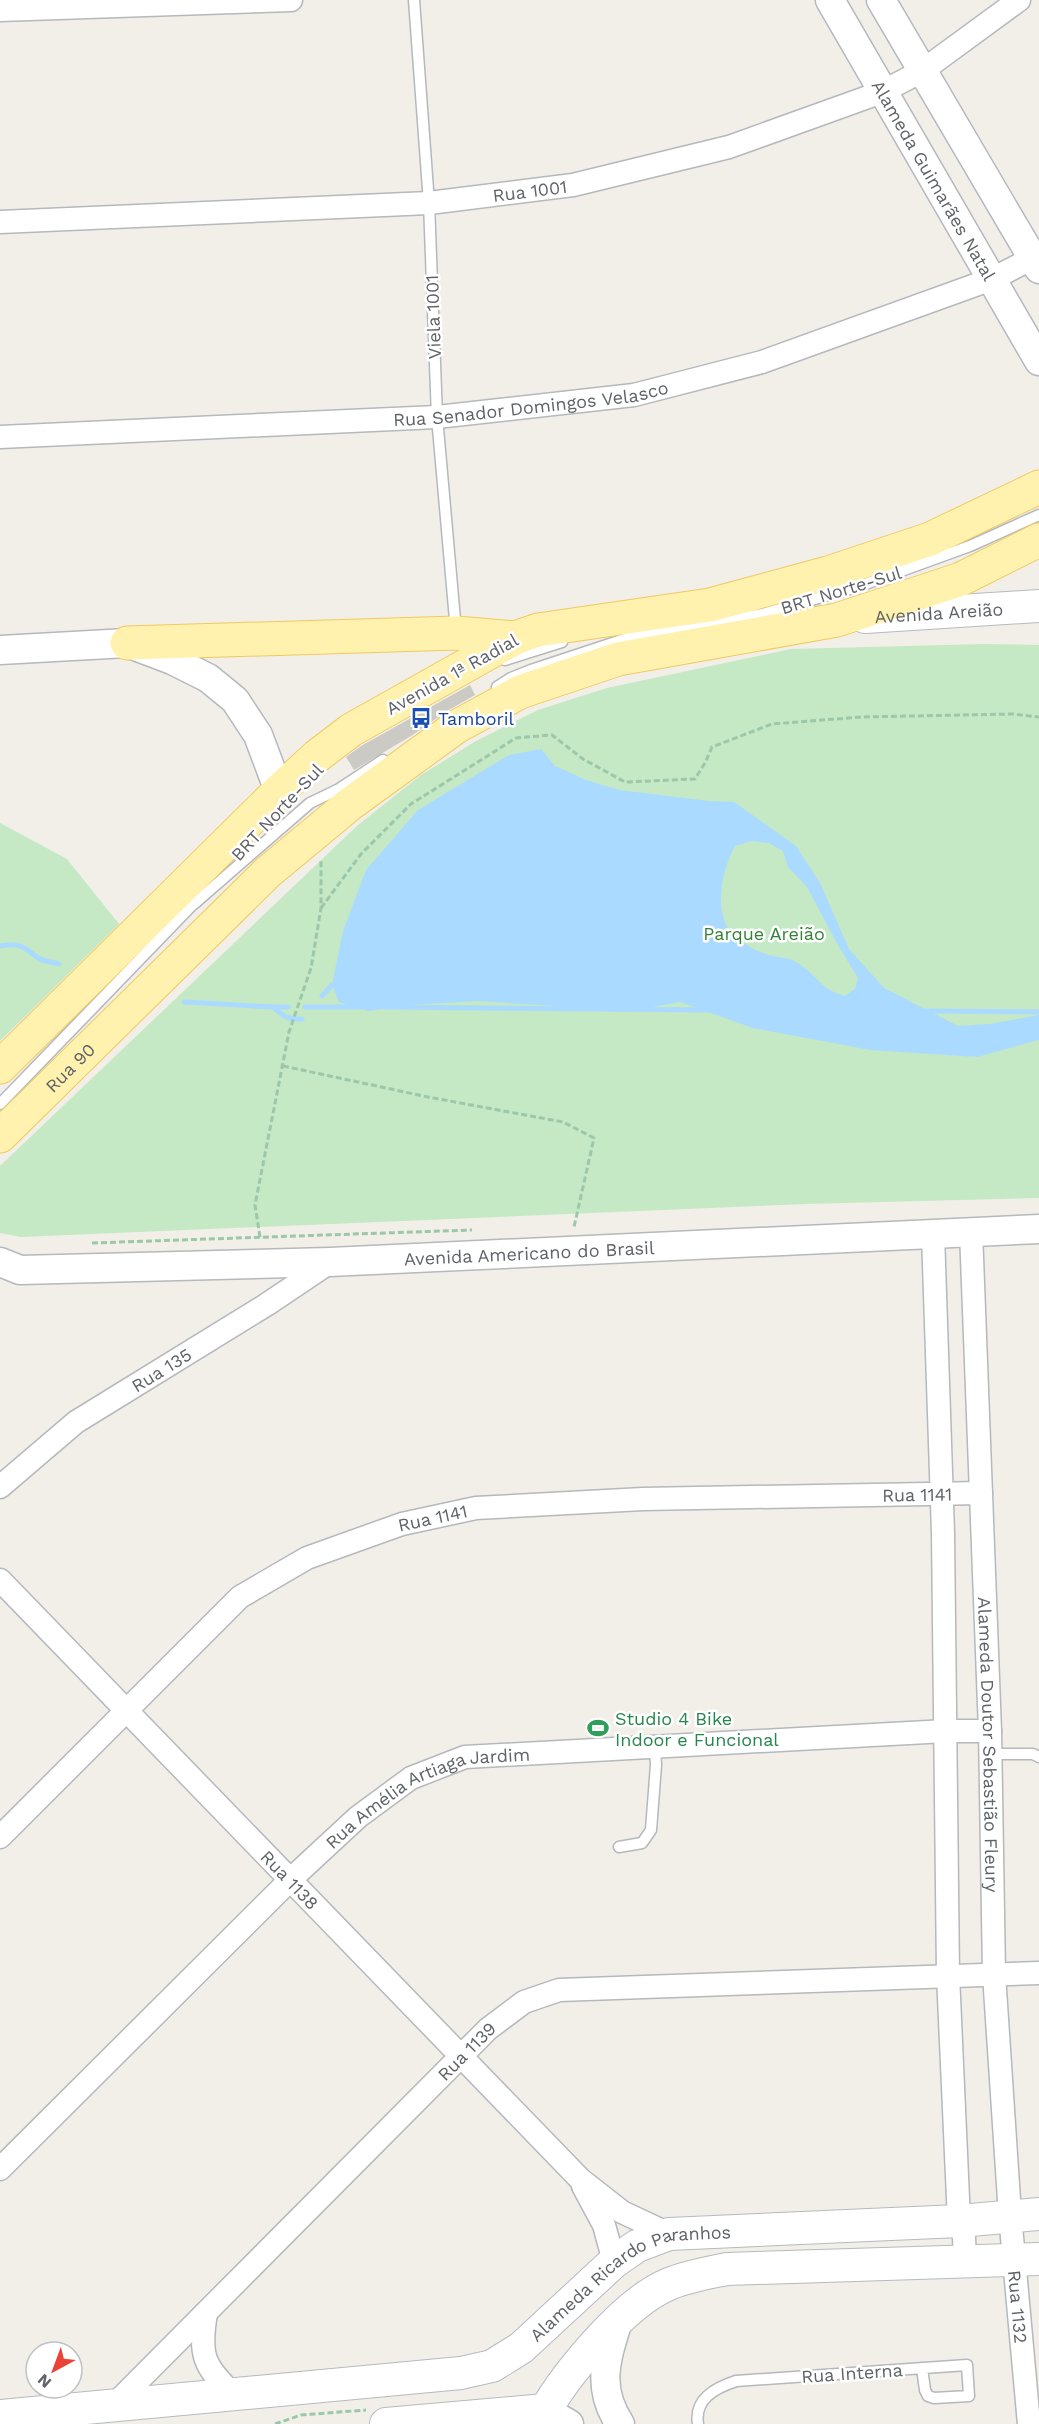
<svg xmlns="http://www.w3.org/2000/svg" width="1039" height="2424" font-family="'Work Sans',sans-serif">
<rect width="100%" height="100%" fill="#f1efe8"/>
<g fill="#c5e8c5">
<polygon points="985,644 1039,645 1039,1198 806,1204 21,1237 0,1233 0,1166 358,825 421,775 476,741 538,710 607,688 791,649"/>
<polygon points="0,823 67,859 119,924 0,1041"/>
</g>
<path fill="#aadaff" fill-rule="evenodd" d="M541,749L555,766L586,780L619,790L709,801L734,802L796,846L820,883L849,949L884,988L958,1026L990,1024L1039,1015V1040L977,1057L871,1050L753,1028L680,1002L652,1007L603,1009L477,1001L407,1005L369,1011L339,1002L332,985L343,931L366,870L418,810L509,755ZM751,841L769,843L783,851L788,867L807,887L839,947L858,978L855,989L845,996C820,990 816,973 796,962C788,957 777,958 769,955C756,951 738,942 730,931C713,909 723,867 735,846Z"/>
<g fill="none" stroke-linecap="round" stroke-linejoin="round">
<g stroke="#aadaff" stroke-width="5">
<path d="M0,946C23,942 23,948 40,959C45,962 53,962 59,964"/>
<polyline points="322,996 332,985"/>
<path d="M184,1002L273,1007C283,1016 288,1020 302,1019"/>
<polyline points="273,1007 288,1007"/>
<polyline points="305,1007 362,1007"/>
<polyline points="384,1007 710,1010"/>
<polyline points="924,1011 1039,1012"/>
</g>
</g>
<polygon fill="#cccac5" points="470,685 475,695 447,711 411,736 354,770 346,757 361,746"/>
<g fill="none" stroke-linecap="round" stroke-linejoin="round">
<defs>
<g id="service">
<polyline points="414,0 429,203 437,417 456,631"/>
<polyline points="505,660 562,642"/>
<polyline points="497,687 511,678 531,670 634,636 763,614 860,586 970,546 1039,515"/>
<polyline points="195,903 310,803 339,789 383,760"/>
<polyline points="0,1104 199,898"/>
<polyline points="990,1754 1033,1754 1039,1757"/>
<polyline points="619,1847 642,1843 651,1830 656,1765 655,1748"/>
<path d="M698,2424C694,2399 715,2388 736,2381L967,2365L969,2396L934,2398L928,2396L925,2390L922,2368"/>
</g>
<g id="minor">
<polyline points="0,10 291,0"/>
<path id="s1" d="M0,222L429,203L573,185L729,147L882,92L922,71L1019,0"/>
<path id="s2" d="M0,437L437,417L634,395L762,362L992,279L1039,255"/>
<path id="s3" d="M971,1231L990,1731L994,1974L1010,2215L1029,2424"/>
<polyline points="933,1234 943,1533 948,1975 959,2221 964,2237 965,2262"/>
<path id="s4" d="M0,1487L76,1422L266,1305L330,1262"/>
<path id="s5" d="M0,1580L580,2179L622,2212L669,2234"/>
<path id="s6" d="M0,1837L240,1597L307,1558L402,1524L476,1508L643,1499L981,1493"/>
<path id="s7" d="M0,2169L290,1880L358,1817L411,1778L465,1757L946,1731H990"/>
<polyline points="583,2186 604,2225 614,2262"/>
<path d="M206,2313C199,2355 203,2366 234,2395"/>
<path id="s8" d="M113,2406L488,2029L524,2002L559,1990L1039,1973"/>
</g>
<g id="tertiary">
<path id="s9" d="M830,0L1039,361"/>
<polyline points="881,0 1039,269"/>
<polyline points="0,650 127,643 172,660 208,678 235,700 258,735 279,791"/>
<path id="s10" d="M0,1262L20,1270L330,1262L1039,1229"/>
<path d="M618,2321C606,2359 596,2388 620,2424"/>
<polyline points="545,2410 569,2424"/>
</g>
<g id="secondary">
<path id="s11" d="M865,617L1039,606"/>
<path id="s12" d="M0,2416L461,2373L492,2366L521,2348L614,2262L637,2246L669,2234L959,2221L1039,2214"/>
<polyline points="386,2424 545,2410"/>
<path d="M538,2424C560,2380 623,2303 669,2284C688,2276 707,2273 727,2269L1039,2259"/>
</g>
<g id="primary">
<polyline points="127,643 456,633 515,638"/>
<polyline points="0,1067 279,791 317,756 351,730 515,638 538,630 710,605 828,573 930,539 1039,487"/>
<path id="s13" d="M0,1136L268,872L350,804L456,727L520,692L618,659L837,620L961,579L1039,540"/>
</g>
</defs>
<use href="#service" stroke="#b5b8bc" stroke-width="13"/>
<use href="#minor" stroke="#b5b8bc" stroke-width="25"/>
<use href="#tertiary" stroke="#b5b8bc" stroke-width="31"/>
<use href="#secondary" stroke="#b6babf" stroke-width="34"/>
<use href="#primary" stroke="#f2c960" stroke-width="35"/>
<g stroke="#9cc7a9" stroke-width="3" stroke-dasharray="6 3" stroke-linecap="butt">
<polyline points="321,908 361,854 411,804 516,738 552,735 583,759 625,782 695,779 705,763 712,747 772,724 861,717 1013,714 1039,717"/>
<polyline points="283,1066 428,1097 563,1122 594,1138 574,1227"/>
<polyline points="260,1237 255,1205 289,1032 311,968 321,908 321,860"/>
<polyline points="92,1243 472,1230"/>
<polyline points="275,2424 301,2415 366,2410"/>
</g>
<use href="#service" stroke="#fff" stroke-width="10"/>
<use href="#minor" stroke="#fff" stroke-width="22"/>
<use href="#tertiary" stroke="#fff" stroke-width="28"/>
<use href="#secondary" stroke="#fff" stroke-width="32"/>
<use href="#primary" stroke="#fff2af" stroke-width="33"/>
</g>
<defs>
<symbol id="bus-bare" viewBox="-9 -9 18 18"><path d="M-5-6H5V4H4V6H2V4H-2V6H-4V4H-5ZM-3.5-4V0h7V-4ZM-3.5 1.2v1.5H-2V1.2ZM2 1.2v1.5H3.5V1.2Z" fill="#1a4fb4" stroke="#fff" stroke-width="2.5" paint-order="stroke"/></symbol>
<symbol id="stadium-bare" viewBox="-9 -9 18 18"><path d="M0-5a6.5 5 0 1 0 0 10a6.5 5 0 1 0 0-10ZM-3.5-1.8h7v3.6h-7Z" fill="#2e9e5b" stroke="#fff" stroke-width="2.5" paint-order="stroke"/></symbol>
</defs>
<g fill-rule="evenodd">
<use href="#bus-bare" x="406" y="703" width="30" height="30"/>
<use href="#stadium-bare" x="583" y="1713" width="30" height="30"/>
</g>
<g text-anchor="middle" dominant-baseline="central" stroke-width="5" stroke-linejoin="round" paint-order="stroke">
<g font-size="18" fill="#5f6368" stroke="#fff">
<text stroke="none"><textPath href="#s9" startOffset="208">Alameda Guimarães Natal</textPath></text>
<text stroke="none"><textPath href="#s1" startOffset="531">Rua 1001</textPath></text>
<text transform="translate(433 317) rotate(-92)">Viela 1001</text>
<text stroke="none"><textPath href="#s2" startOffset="532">Rua Senador Domingos Velasco</textPath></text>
<text transform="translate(841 590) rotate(-17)">BRT Norte-Sul</text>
<text stroke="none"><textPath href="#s11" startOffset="74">Avenida Areião</textPath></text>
<text transform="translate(452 674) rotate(-29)">Avenida 1ª Radial</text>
<text transform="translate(277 812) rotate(-47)">BRT Norte-Sul</text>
<text stroke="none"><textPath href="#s13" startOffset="98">Rua 90</textPath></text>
<text stroke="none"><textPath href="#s10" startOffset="531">Avenida Americano do Brasil</textPath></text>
<text stroke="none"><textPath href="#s4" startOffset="200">Rua 135</textPath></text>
<text stroke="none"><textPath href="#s6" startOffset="1035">Rua 1141</textPath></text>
<text stroke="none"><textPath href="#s6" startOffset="549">Rua 1141</textPath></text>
<text stroke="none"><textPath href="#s3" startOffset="514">Alameda Doutor Sebastião Fleury</textPath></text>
<text stroke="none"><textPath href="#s7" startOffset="576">Rua Amélia Artiaga Jardim</textPath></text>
<text stroke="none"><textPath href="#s5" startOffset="417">Rua 1138</textPath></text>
<text stroke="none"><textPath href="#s8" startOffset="501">Rua 1139</textPath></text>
<text stroke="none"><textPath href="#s12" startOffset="662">Alameda Ricardo Paranhos</textPath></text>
<text stroke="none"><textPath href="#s3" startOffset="1077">Rua 1132</textPath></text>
<text transform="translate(852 2373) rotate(-4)">Rua Interna</text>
</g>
<g font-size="18" fill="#164399" stroke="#fff" text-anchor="start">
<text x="438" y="718">Tamboril</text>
</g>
<g font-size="18" fill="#348238" stroke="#fff">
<text x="764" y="933">Parque Areião</text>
</g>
<g font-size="18" fill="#27864d" stroke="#fff" text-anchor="start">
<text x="615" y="1718">Studio 4 Bike<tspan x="615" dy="21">Indoor e Funcional</tspan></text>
</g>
</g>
<g transform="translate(54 2370) rotate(221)"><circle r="28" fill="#ffffff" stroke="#bfc1c3" stroke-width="1.5"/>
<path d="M0-4.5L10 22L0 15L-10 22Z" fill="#ea4335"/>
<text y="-9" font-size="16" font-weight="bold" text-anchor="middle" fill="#5f6368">N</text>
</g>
</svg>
